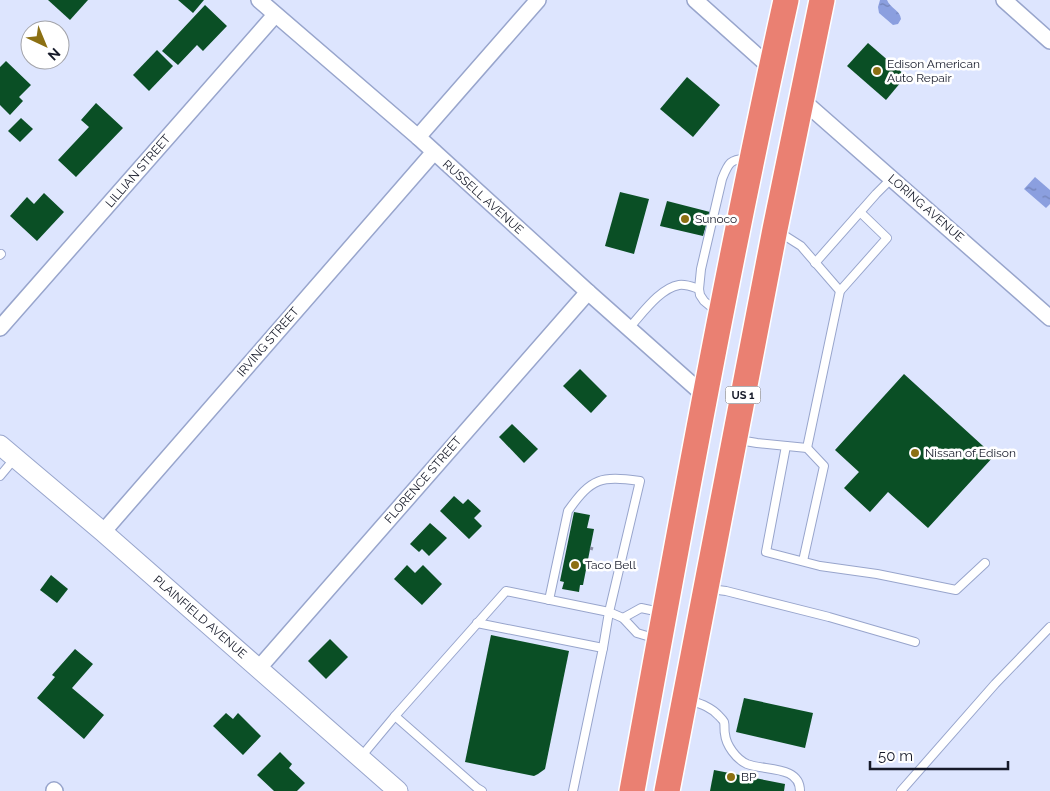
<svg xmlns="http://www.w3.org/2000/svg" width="1050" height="791" font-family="Raleway,sans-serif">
<defs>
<pattern id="water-ripples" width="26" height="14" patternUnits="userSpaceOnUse" patternTransform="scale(1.25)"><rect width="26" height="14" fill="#8b9fdf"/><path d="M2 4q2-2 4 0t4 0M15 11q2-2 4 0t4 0" fill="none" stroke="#7181b5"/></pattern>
</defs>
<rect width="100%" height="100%" fill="#dde5fe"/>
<g fill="url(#water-ripples)">
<path d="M880,0H887C890,8 900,10 901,19L898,24L893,25L879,13L878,7Z"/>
<polygon points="1035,177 1050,190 1050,204 1046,208 1024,189"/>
</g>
<g fill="#0a4f25">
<polygon points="48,0 88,0 70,20"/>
<polygon points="178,0 204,0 193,13"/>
<polygon points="205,5 227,26 203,51 197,45 178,65 162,51"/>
<polygon points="868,43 906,76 886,100 847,66"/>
<polygon points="157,50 173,66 149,91 133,75"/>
<polygon points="6,61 31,85 19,97 23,101 10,115 0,105 0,67"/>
<polygon points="687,77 720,105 693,137 660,109"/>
<polygon points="96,103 123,128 76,177 58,160 89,127 81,120"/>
<polygon points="21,118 33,129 20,142 8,131"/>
<polygon points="620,192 649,199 634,254 605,246"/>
<polygon points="44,193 64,212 37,241 10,216 27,197 34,204"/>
<polygon points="667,201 710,212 703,236 660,226"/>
<polygon points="580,369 607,396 591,413 563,386"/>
<polygon points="904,374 994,456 928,528 888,492 870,512 844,488 859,472 835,450"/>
<polygon points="512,424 538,449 524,463 499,437"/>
<polygon points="454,496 463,504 468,499 481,511 474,518 482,526 469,539 440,511"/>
<polygon points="574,512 590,515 587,528 594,529 583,585 580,585 579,592 562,589 564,582 560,581"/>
<polygon points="430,523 447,538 429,556 422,549 419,552 410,544"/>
<polygon points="407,565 415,573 423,565 442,584 422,605 394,579"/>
<polygon points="51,575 68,589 57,603 40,590"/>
<polygon points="491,635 569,651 545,769 538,774 534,776 529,775 465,762"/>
<polygon points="330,639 348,657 326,679 308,661"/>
<polygon points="75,649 93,664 72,688 104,715 84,739 37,698 55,677 52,675"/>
<polygon points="744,698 813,713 805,748 736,732"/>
<polygon points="226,713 233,719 238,713 261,736 243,755 213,726"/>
<polygon points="280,752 292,764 289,768 305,783 297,791 274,791 257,775"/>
<polygon points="714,770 785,784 784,791 710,791"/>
</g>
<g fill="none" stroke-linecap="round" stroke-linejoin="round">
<defs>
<g id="service">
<polyline points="779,232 801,246 840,291"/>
<polyline points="0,255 1,254"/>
<polyline points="815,263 876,194 892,178"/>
<path d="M716,311L704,301L700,295L699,289L701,269L722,179C728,164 730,158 748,159"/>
<path d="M629,328C642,314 660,288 679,285C686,284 693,287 699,289"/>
<polyline points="739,440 757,443 807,448 824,466 803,561"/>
<polyline points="786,446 766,552 820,566 877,574 956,590 985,563"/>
<polyline points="807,448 840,291 887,238 860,212"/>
<polyline points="0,476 15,458"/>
<polyline points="710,589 726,591 829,617 915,642"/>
<path d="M549,600L568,511C592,477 601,476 640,481L609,612L623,618"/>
<polyline points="477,623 603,648"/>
<polyline points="657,639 637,633 623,618 641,608 660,612"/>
<path d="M689,700C701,704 711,707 719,716C721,718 723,720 724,722C725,725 724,731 725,734C726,745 736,759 747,764C764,771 800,765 800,791"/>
<polyline points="395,716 477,788 482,791"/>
<polyline points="360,758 395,716 506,591 609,612 603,648 573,791"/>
<polyline points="901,791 995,684 1050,627"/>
</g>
<g id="minor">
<polyline points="259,0 418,137 588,292 705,396"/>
<polyline points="695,0 771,68"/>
<polyline points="1004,0 1050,41"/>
<polyline points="801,99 1050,318"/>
<polyline points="418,137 538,0"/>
<polyline points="0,328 275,15"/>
<polyline points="103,532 434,152"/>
<polyline points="258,669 588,292"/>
<polyline points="54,790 55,791"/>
</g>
<polyline id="tertiary" points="0,445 103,532 398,791"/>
<g id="trunk">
<path d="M632,791C680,527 728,262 786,0"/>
<polyline points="667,791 775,229 822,0"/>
</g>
</defs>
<use href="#service" stroke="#98a5cc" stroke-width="10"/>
<use href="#minor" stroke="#98a5cc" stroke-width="18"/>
<use href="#tertiary" stroke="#98a5cc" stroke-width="21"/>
<use href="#trunk" stroke="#fff" stroke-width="28"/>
<polyline stroke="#8b91a6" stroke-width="3" stroke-dasharray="4 2.5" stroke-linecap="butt" points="590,548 593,549"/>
<use href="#service" stroke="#fff" stroke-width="8"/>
<use href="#minor" stroke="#fff" stroke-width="15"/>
<use href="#tertiary" stroke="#fff" stroke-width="19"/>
<use href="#trunk" stroke="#ea8072" stroke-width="25"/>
</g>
<g fill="#8c7013" stroke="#fff" stroke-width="2">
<circle cx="877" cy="71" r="5"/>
<circle cx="685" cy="219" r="5"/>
<circle cx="915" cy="453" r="5"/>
<circle cx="575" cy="565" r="5"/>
<circle cx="731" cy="777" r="5"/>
</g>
<g text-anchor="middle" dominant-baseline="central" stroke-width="5" stroke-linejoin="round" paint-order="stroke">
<rect fill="#fff" stroke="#5c5f69" stroke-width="1" x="725.5" y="386.5" width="35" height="17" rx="4"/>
<g font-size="11" font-weight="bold" fill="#161a29">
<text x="743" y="395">US 1</text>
</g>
<g font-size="12" fill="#161a29" stroke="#fff" text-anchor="start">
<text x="887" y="64">Edison American<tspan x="887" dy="14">Auto Repair</tspan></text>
<text x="695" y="219">Sunoco</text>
<text x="925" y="453">Nissan of Edison</text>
<text x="585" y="565">Taco Bell</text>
<text x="741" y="777">BP</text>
</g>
<g font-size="12" fill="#161a29" stroke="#fff">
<text transform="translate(138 171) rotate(-49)">LILLIAN STREET</text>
<text transform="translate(483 197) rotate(42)">RUSSELL AVENUE</text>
<text transform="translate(926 208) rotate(41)">LORING AVENUE</text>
<text transform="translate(268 342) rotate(-49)">IRVING STREET</text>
<text transform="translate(423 480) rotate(-49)">FLORENCE STREET</text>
<text transform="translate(200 617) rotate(41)">PLAINFIELD AVENUE</text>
</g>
</g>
<g transform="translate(45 45) rotate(136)"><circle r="24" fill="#ffffff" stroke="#a2a3a9"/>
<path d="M0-4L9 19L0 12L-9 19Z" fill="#8c7013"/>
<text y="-8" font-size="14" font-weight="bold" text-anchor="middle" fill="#161a29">N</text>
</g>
<path d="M870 761v8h138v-8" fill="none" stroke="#161a29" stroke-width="2.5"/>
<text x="878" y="761" font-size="15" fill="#161a29" stroke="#ffffff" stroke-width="4" paint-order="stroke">50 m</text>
</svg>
